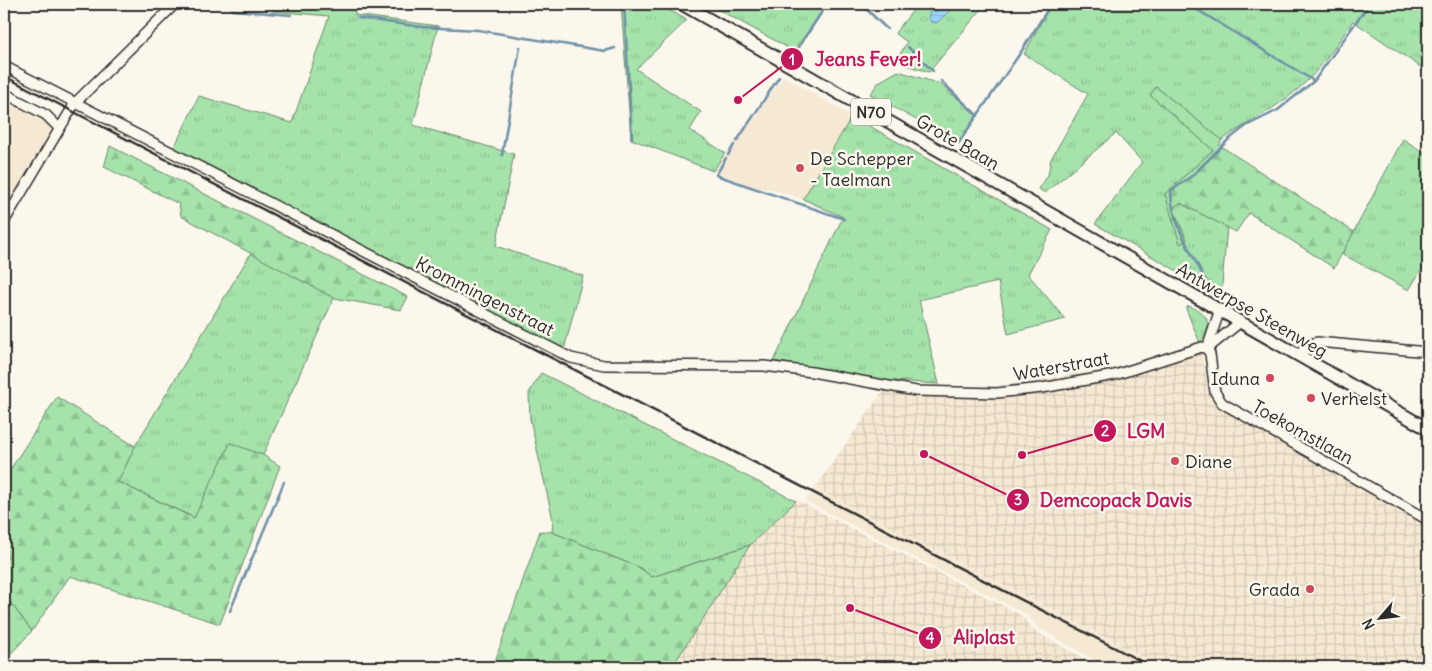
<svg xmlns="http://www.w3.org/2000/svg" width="1432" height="671" font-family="Delius,sans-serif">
<defs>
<pattern id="industrial-grid" width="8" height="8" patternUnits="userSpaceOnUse" patternTransform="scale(1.25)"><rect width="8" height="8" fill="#f6e9d4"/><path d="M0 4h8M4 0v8" fill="none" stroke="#d3c8b6"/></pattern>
<pattern id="grass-tufts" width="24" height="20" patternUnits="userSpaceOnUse" patternTransform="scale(1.25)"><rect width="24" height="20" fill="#a5e3ab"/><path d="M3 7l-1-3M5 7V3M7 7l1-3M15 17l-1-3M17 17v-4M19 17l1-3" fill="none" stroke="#8ec393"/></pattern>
<pattern id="forest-firs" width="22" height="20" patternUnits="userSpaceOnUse" patternTransform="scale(1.25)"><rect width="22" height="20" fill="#a5e3ab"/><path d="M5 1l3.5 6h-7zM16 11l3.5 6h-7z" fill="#8ec393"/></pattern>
<pattern id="water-rules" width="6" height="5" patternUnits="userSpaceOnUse" patternTransform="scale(1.25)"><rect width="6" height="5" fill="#9bd4fb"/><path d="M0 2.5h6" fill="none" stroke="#86b6d7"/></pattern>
</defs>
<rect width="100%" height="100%" fill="#fbf7ec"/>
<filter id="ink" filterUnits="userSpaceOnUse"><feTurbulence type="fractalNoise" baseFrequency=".02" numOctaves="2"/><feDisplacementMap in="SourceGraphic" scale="10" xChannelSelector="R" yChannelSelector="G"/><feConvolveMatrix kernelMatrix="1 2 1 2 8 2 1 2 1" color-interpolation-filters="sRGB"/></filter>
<g filter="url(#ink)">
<g fill="#f6e9d4">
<polygon points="784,76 852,116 803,199 767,188 765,191 713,171"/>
<polygon points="4,97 55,125 4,214"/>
<polygon points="815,488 1161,667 1107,667 1038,628 1027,615 805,501"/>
</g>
<g fill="url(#industrial-grid)">
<polygon points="1199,341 1207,382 1222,399 1428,514 1428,667 1162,667 815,488 888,384 936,387 998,386 1115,368"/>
<polygon points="797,500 1019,614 1038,633 1100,667 672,667 750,545"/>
</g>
<g fill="url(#grass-tufts)" stroke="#68876b">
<polygon points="273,4 355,4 355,15 438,26 413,125 514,154 496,246 583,276 564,350 173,150 199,96 292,123 329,16 273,11"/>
<polygon points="621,4 658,4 687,20 636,69 701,112 690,130 725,153 713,171 631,139"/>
<polygon points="708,4 827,4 794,51"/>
<polygon points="918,4 986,4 929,72 902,64 898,58 907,42 895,33"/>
<path d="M1051,4H1428V72L1353,21C1339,41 1325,63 1308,80C1283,105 1251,120 1222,140L1156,87L1150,95L1213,150L1165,194L1186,240L1173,208L1180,203L1227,227L1221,296L1095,224L1142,162L1116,133L1045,193L1039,189L1048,175L1051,159L1088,94L1024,54Z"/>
<polygon points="898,71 940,84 978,115 959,144 870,94 879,82"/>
<polygon points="852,116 1052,230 1028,274 1065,319 1008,334 998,282 919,300 939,384 881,380 774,361 843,217 803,199"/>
<polygon points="1403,139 1428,155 1428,259 1409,290 1342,254"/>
<polygon points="251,253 334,298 263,455 230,444 195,518 118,482 135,446"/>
<path d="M1188,306C1208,312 1214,325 1200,343L1186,309Z"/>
<polygon points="541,373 796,501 750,545 652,577 640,568 552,532 553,520 530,419 529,393"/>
<polygon points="4,594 32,631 4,661"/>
</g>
<g fill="url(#forest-firs)" stroke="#68876b">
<polygon points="1156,87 1222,140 1219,145 1354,232 1334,268 1249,213 1236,232 1180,203 1173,208 1187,240 1180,244 1165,194 1213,150 1150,95"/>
<polygon points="110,146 408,297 401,310 334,298 181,216 179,204 104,167"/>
<polygon points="57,397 135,446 118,482 194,518 230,443 263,455 280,466 220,624 70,576 32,631 4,594 4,479"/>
<polygon points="540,531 552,532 640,568 652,577 750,545 672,667 493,667"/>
</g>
<polygon fill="url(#water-rules)" stroke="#6e90a8" points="938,4 956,4 937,23 931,22 928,17 930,12 937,11"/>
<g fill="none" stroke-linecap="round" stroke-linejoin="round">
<g stroke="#6e90a8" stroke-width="2.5">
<polyline points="624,4 632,138"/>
<polyline points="861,4 887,29"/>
<polyline points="1188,4 1314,81"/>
<polyline points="232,10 291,15"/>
<polyline points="358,18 422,27 478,30 605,51 615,48"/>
<polyline points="908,47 933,71"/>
<polyline points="795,53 827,4"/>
<polyline points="941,81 978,116"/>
<polyline points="737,141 779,77"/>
<polyline points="959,142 1021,52 1051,4"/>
<polyline points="502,155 520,47"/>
<polyline points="728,155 734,145"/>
<polyline points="726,158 716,175 844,219"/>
<path d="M1207,283C1193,255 1171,223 1171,191L1193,175L1228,140L1246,126L1278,110L1314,81L1369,4"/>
<polyline points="230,611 284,482"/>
</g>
<defs>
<g id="minor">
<polyline points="4,66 571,358 604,365 764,366 812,372 916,391 997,393 1042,388 1115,375 1202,347 1207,349"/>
<polyline points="4,93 46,115 59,128"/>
<polyline points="4,222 75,103 175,4"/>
<polyline points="1219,312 1207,349 1210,354 1215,392 1222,403 1428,520"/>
<polyline points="1207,349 1239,323"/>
<polyline points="1299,356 1307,345 1317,342 1428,352"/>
</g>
<polyline id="major" points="682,4 1428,429"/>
</defs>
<use href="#minor" stroke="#2b2b2b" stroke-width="12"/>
<use href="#major" stroke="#2b2b2b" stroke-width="15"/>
<use href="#minor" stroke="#fbf7ec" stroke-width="9"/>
<use href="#major" stroke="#fbf7ec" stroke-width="11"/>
<polyline stroke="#2b2b2b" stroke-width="2.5" points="4,76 1152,667"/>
</g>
</g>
<g fill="#d1495b" stroke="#fbf7ec" stroke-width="2">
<circle cx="800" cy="168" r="5"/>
<circle cx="1270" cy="378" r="5"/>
<circle cx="1311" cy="398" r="5"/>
<circle cx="1175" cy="461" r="5"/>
<circle cx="1310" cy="589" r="5"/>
</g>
<g text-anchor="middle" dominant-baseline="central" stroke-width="5" stroke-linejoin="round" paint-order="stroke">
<rect fill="#fbf7ec" stroke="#696865" stroke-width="1" x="851" y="98.5" width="40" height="27" rx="4"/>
<g font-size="16" font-weight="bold" fill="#2b2b2b">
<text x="871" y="112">N70</text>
</g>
<g font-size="18" fill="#2b2b2b" stroke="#fbf7ec">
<text transform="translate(958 142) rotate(30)">Grote Baan</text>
<text transform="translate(485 296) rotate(27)">Krommingenstraat</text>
<text transform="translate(1252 310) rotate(30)">Antwerpse Steenweg</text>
<text transform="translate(1061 366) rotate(-10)">Waterstraat</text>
<text transform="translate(1303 432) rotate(29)">Toekomstlaan</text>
</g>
<g font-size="18" fill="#2b2b2b" stroke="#fbf7ec" text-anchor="start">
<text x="810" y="158">De Schepper<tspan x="810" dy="21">- Taelman</tspan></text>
<text x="1260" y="378" text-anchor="end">Iduna</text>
<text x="1321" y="398">Verhelst</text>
<text x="1185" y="461">Diane</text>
<text x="1300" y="589" text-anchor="end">Grada</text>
</g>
</g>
<path fill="none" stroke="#c2185b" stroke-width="2" d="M738 100L792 59M1022 455L1105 431M924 454L1018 500M850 608L930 638"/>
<g fill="#c2185b" stroke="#fbf7ec" stroke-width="2">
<circle cx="738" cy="100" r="5"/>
<circle cx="1022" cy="455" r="5"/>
<circle cx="924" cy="454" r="5"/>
<circle cx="850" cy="608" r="5"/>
<circle cx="792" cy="59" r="12"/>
<circle cx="1105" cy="431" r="12"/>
<circle cx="1018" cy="500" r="12"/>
<circle cx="930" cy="638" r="12"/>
</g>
<g font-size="15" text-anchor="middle" font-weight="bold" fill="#fff">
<text x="792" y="65">1</text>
<text x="1105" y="436">2</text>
<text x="1018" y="505">3</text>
<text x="930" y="643">4</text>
</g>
<g font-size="19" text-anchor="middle" font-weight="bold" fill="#c2185b" stroke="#fbf7ec" stroke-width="5" stroke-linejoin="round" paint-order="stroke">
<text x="868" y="66">Jeans Fever!</text>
<text x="1146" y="438">LGM</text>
<text x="1116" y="507">Demcopack Davis</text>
<text x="984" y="644">Aliplast</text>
</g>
<rect width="1432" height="671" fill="none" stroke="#fbf7ec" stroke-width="20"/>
<rect x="10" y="10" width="1412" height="651" fill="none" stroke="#2b2b2b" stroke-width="2" filter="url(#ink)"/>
<g transform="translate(1380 618) rotate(242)" stroke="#fbf7ec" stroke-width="4" paint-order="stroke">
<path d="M0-4L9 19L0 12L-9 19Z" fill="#2b2b2b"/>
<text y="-8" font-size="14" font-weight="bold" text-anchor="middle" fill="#2b2b2b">N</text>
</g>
</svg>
